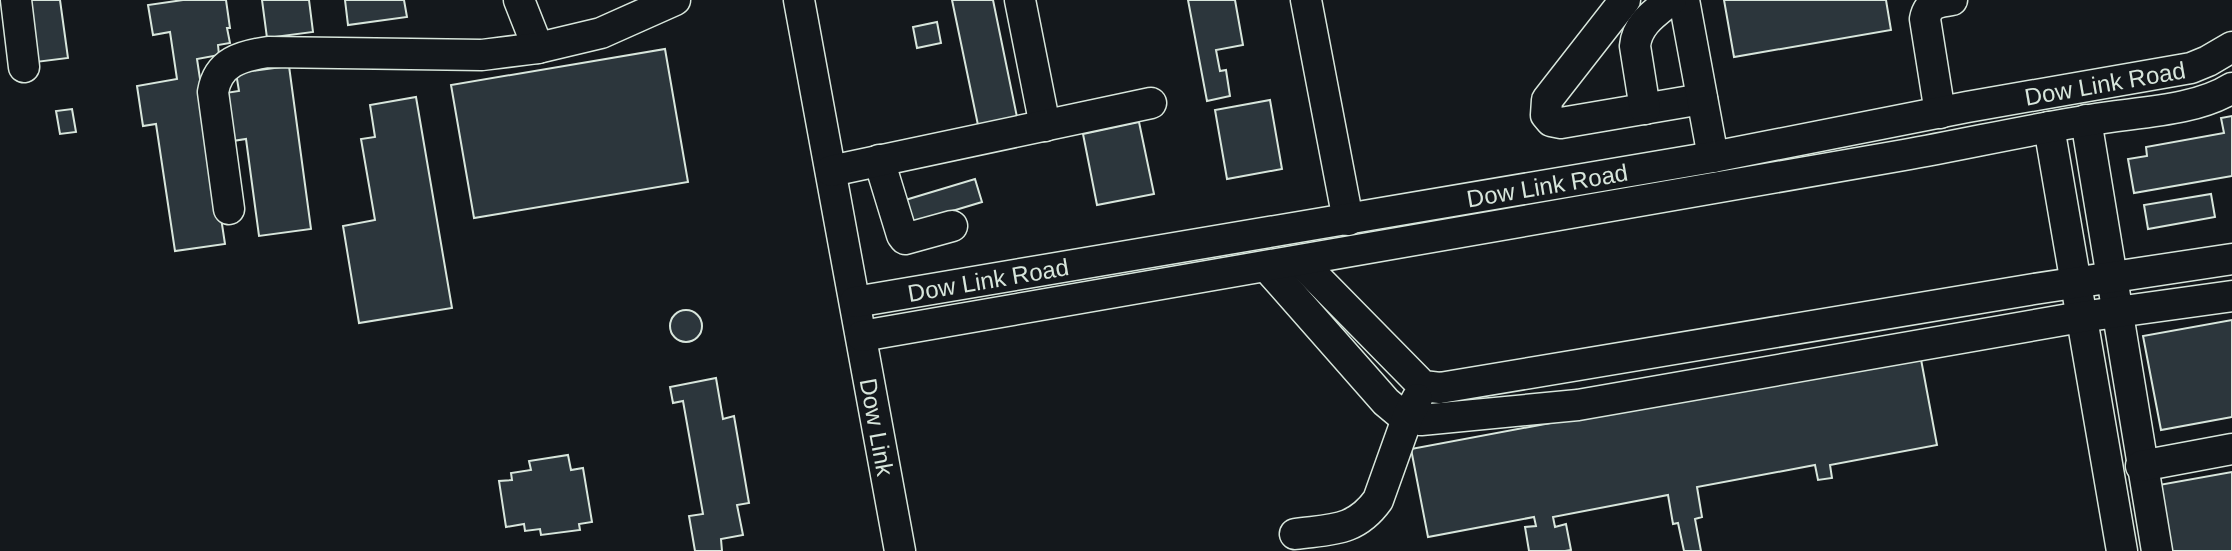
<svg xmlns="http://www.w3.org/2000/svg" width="2232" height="551" font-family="Arial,sans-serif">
<rect width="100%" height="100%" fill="#14181c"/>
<g fill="#2c363c" stroke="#d8e6dc" stroke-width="2">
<polygon points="27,0 60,0 68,58 36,62"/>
<polygon points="183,0 226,0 230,28 227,28 230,43 218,45 219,55 197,59 225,244 175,251 156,124 143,126 137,86 177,79 170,32 153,35 148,5"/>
<polygon points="262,0 309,0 313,32 267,38"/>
<polygon points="345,0 404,0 407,17 348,25"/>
<polygon points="952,0 993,0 1017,117 978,125"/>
<polygon points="1188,0 1235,0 1243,45 1216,50 1220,71 1226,70 1230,96 1207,101"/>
<polygon points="1724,0 1886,0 1891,30 1734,57"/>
<polygon points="937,22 941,43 917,48 913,27"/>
<polygon points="665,49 688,182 474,218 451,85"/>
<polygon points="289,66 311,229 259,236 246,139 226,142 219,94 239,91 236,73"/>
<polygon points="416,97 452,308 359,323 343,226 375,220 361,139 375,137 370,105"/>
<polygon points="1270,100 1282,169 1227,179 1215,110"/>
<polygon points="72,109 76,132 60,134 56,111"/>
<polygon points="2232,116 2232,176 2134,193 2128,159 2147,156 2146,147 2224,133 2221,118"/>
<polygon points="1139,122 1154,194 1097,205 1083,134"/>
<polygon points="975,179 982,202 909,224 902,201"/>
<polygon points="2211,194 2215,217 2148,229 2144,205"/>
<circle cx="686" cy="326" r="16"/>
<polygon points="2232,320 2232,417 2161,430 2143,336"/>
<polygon points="1920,354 1937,445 1830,465 1832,478 1818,480 1815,465 1697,487 1702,517 1695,519 1701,551 1684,551 1678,523 1673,524 1668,495 1553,517 1555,527 1566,524 1571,550 1565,551 1529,551 1525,527 1536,526 1534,517 1428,537 1411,449"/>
<polygon points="716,378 723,419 734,416 749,503 737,505 743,535 721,539 722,551 695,551 689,516 703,514 683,401 673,403 670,387"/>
<polygon points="568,455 571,470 583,468 592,522 579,524 580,530 541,535 540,529 525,531 524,524 506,527 499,481 512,480 511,473 531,470 529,461"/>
<polygon points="2232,472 2232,551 2171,551 2159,485"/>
</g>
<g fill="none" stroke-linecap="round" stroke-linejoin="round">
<defs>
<g id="minor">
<polyline points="16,0 24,67"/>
<polyline points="519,0 538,48"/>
<path id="s1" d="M799,0L900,551"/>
<polyline points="1020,0 1045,126"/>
<polyline points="1306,0 1348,220"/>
<polyline points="1625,0 1547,100 1546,115 1551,121 1561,123 1702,99"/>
<polyline points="1684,0 1713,157"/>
<path d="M1645,109L1635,46C1637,24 1655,13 1671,0"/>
<path d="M1940,113L1925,19C1928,3 1938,2 1952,0"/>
<polyline points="2086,120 2157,551"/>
<polyline points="2049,127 2122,551"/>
<polyline points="879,160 902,235 905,239 952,226"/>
<polyline points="831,171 1151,103"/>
<path d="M229,209L213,92C218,62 241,56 268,52L482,55L538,48L601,33L675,0"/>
<polyline points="1300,261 1423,386 1440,388 2034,289 2232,259"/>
<polyline points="1267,267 1386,402 1398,412 1421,420 1578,405 2081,317 2232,296"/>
<path id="s2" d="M855,302L1713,157L1967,107L2191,68L2208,61L2232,47"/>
<path d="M862,336C1209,277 1556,216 1904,155C1966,144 2027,130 2090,120C2134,112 2194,112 2232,88"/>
<polyline points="2141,466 2232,449"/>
<path d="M1295,534C1331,529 1355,532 1378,500L1408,416L1417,399"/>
</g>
</defs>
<use href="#minor" stroke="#d8e6dc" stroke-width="33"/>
<use href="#minor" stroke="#14181c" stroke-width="30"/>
</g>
<g text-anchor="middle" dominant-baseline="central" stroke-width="5" stroke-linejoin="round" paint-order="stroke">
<g font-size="24" fill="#d8e6dc" stroke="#14181c">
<text stroke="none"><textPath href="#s2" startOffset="1269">Dow Link Road</textPath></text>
<text stroke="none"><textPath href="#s2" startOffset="702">Dow Link Road</textPath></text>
<text stroke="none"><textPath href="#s2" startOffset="135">Dow Link Road</textPath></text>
<text stroke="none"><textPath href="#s1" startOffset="434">Dow Link</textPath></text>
</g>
</g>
</svg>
